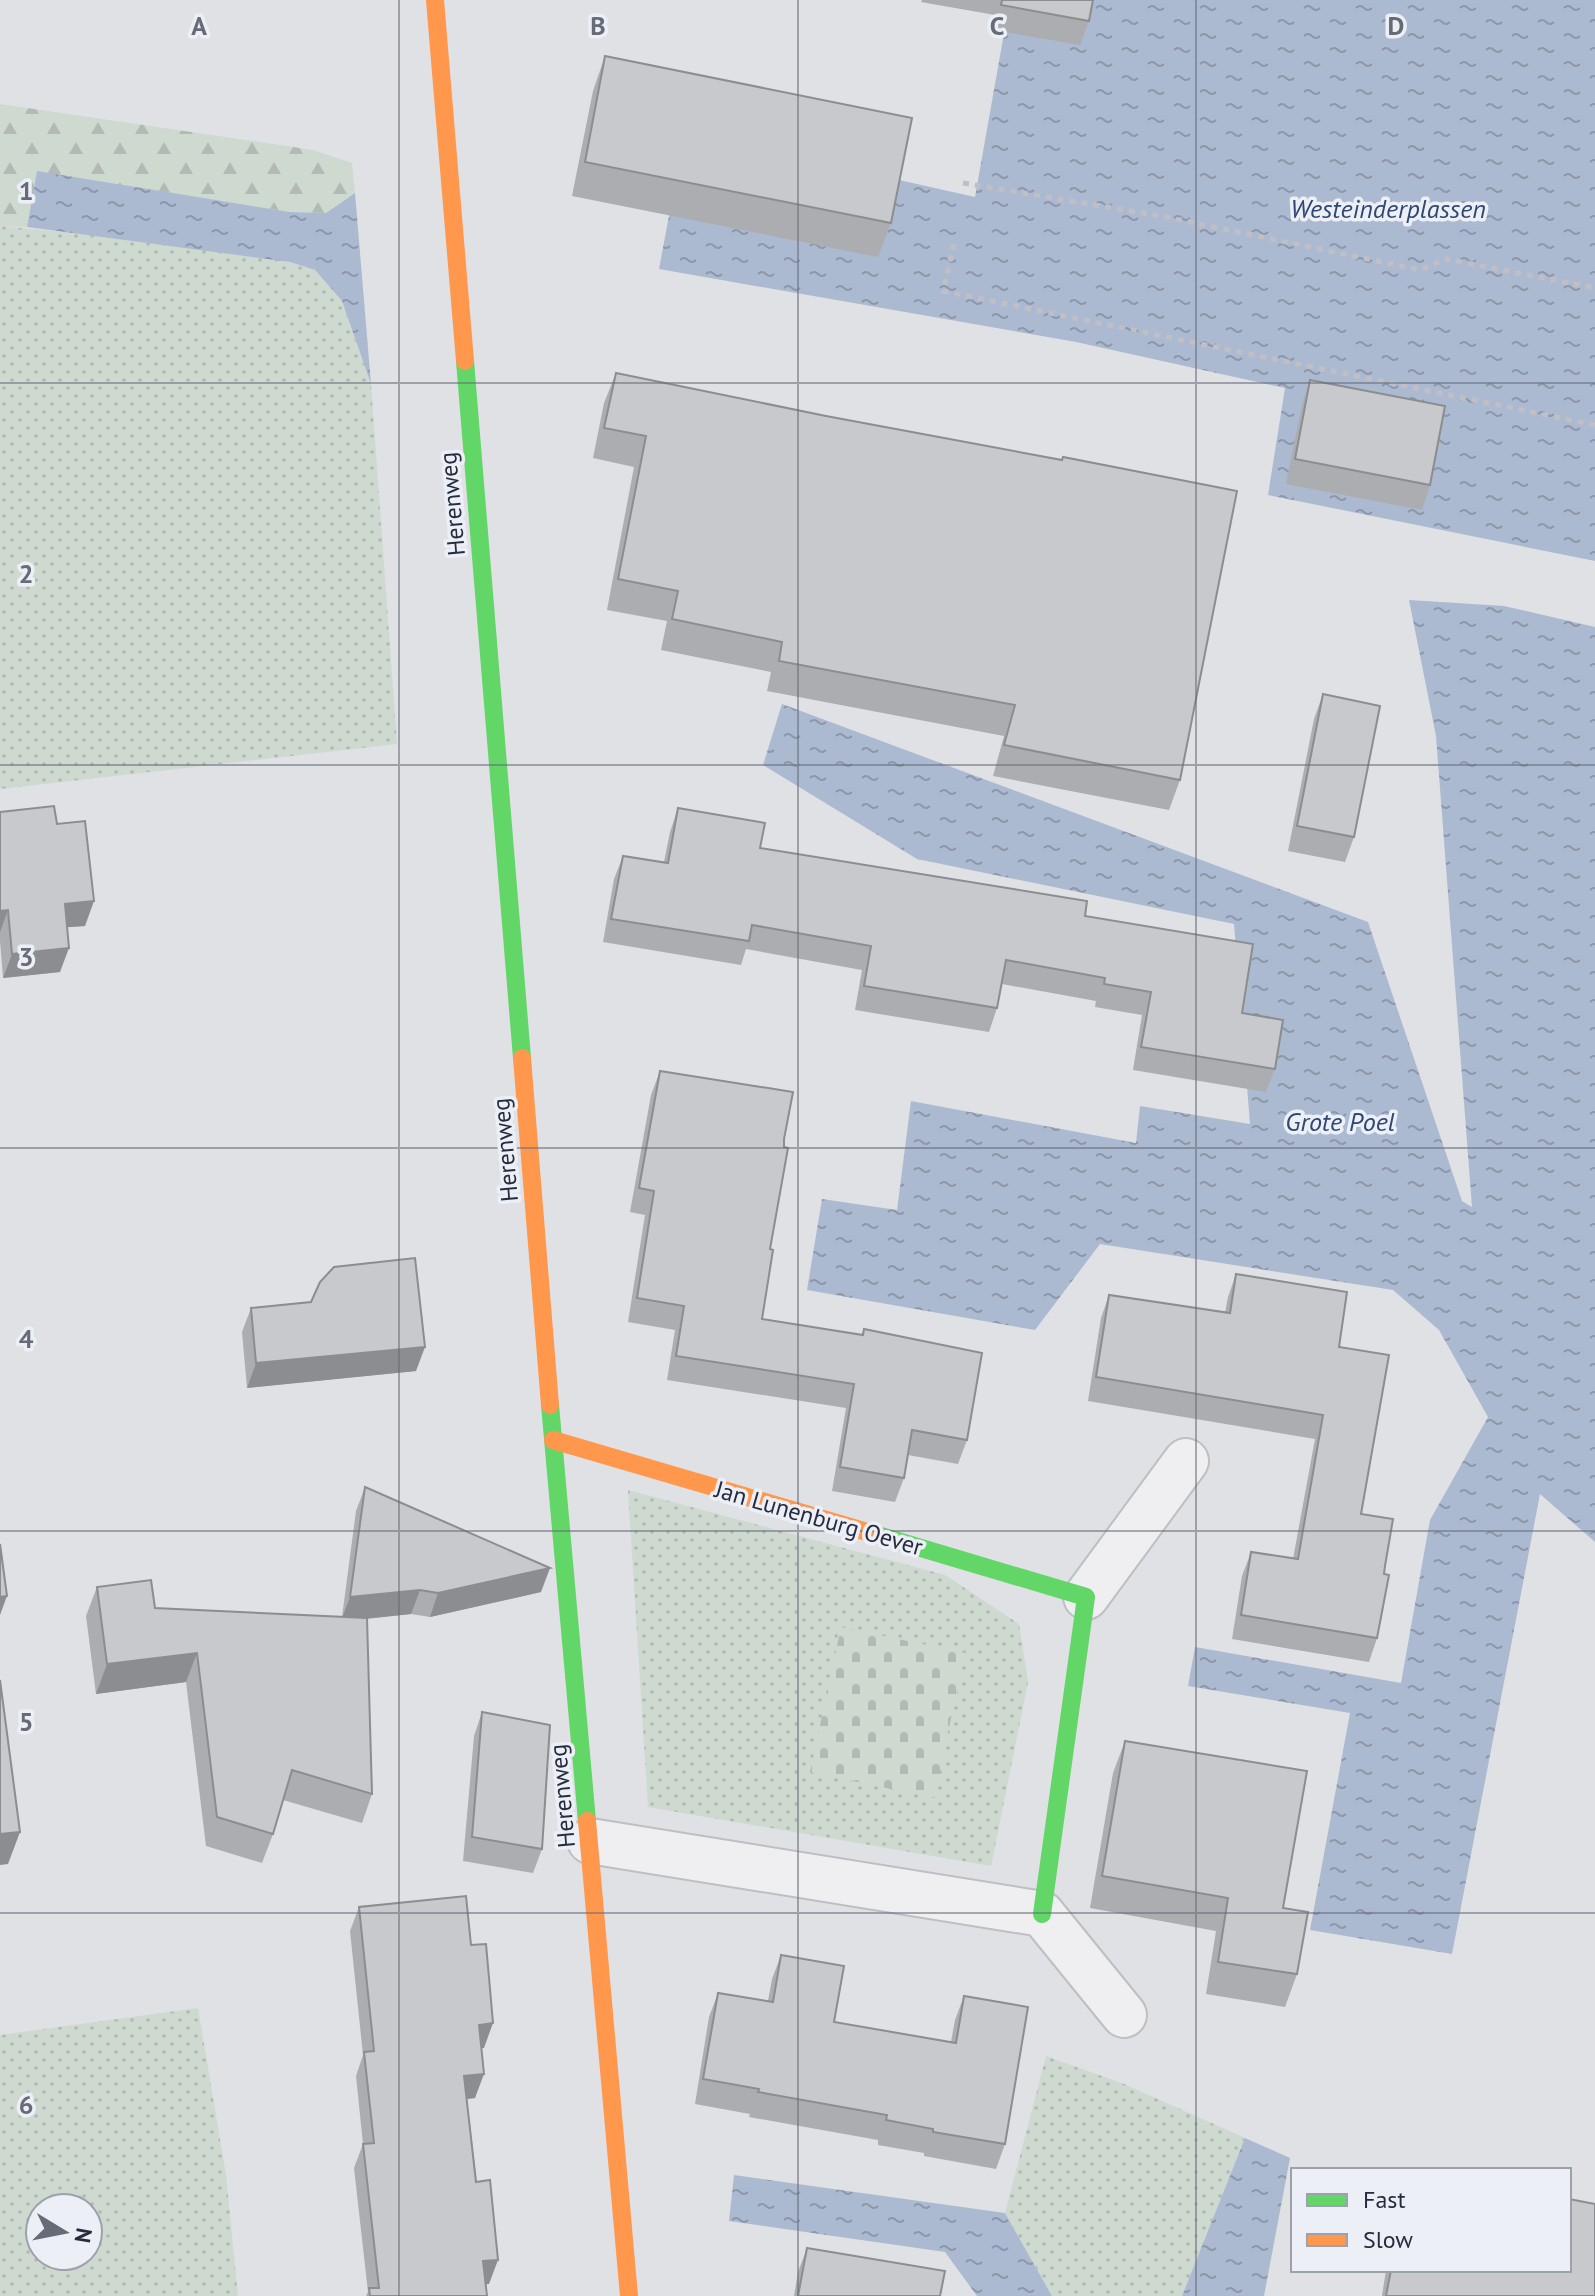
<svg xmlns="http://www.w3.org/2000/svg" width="1595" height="2296" font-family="'PT Sans',sans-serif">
<defs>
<pattern id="grass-dots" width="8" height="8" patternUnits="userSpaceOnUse" patternTransform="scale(2)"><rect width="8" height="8" fill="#ced9d0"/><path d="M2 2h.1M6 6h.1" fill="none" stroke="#b1bab4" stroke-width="1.8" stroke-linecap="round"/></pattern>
<pattern id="forest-firs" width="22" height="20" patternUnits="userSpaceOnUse" patternTransform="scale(2)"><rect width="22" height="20" fill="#ced9d0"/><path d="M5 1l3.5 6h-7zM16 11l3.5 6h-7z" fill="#b1bab4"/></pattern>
<pattern id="cemetery-stones" width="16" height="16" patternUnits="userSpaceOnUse" patternTransform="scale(2)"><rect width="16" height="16" fill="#ced9d0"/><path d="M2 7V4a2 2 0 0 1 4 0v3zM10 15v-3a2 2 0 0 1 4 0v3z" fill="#b1bab4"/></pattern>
<pattern id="water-ripples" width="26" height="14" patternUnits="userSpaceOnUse" patternTransform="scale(2)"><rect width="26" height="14" fill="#acbad1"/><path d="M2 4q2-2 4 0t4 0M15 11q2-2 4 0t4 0" fill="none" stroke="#8c97ab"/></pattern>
</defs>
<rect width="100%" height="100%" fill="#dfe1e5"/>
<g fill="url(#grass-dots)" fill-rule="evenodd">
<polygon points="0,226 117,237 290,262 315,270 342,301 371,384 397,744 0,789"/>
<polygon points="628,1490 945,1575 1019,1624 1028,1682 991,1866 648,1807"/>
<path d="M198,2008L226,2175L238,2296H0V2035ZM88,2208V2256H40V2208Z"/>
<polygon points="1046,2056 1124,2084 1245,2138 1182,2296 1052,2296 1005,2213"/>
</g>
<polygon fill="url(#forest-firs)" points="0,104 313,150 352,163 355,193 326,213 290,212 37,172 27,227 0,226"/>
<polygon fill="url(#cemetery-stones)" points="841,1627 965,1653 934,1798 810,1772"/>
<g fill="url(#water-ripples)">
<polygon points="1014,0 1595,0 1595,561 1268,495 1285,388 1076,342 659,269 671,205 890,178 975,197 1003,39"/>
<polygon points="37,171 290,212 326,213 355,193 371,384 342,301 315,270 290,262 27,227"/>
<polygon points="1409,600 1504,606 1595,627 1595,1542 1540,1494 1452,1954 1310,1930 1350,1713 1188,1686 1195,1647 1401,1683 1430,1520 1488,1417 1439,1330 1393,1290 1100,1244 1035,1330 807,1290 822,1199 897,1210 911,1101 1136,1143 1140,1106 1250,1124 1234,924 917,859 763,765 782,704 1368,922 1462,1201 1472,1207 1436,736"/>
<polygon points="1245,2138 1290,2158 1264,2296 1182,2296"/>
<polygon points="734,2175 1005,2213 1052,2296 977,2296 945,2252 729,2221"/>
</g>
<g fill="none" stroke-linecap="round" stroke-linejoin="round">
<defs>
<g id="street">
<polyline points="1086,1597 1186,1461"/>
<polyline points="590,1841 1042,1914 1124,2015"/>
</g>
</defs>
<use href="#street" stroke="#bdbfc3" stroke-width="48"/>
<g stroke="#bfbfc5" stroke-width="5" stroke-dasharray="6 6" stroke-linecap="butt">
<polyline points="963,183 1166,217 1420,270 1446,259 1595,288"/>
<polyline points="954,244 943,291 1595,425"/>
</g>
<use href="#street" stroke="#efeff2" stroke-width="44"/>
<g stroke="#63d668" stroke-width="18">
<polyline points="465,361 522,1058"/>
<polyline points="550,1405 587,1821"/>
<polyline points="874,1534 1086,1597 1042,1914"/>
</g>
<g stroke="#ff974d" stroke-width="18">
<polyline points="435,0 465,361"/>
<polyline points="522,1058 550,1405"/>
<polyline points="553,1440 874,1534"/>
<polyline points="587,1821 629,2296"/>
</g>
</g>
<g fill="#abadb0">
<polygon points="922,0 1093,0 1089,21 1080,45 993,30 995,15 921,2"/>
<polygon points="605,56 891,223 878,257 572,196 593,91"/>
<polygon points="616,373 1180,780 1169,810 993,776 1004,736 767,691 771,672 661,650 667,621 607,610 634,467 593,458 604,403"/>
<polygon points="1310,380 1430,485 1422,510 1286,484 1302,405"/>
<polygon points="1323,694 1354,837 1345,862 1288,851 1314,719"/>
<polygon points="678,808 760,848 1085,916 1242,1013 1275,1069 1266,1092 1133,1070 1142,1015 1095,1007 1096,1001 1002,984 997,1008 989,1032 855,1010 862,970 746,949 741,965 603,942 614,879 623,856 664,862 670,832"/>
<polygon points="0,812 57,824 85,926 67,927 60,972 3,978 0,941"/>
<polygon points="660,1071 784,1139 762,1319 861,1335 864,1329 967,1440 958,1464 908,1455 904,1478 895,1502 832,1491 846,1408 667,1380 675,1330 628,1322 645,1215 630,1212 651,1095"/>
<polygon points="1236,1274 1339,1347 1361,1514 1385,1566 1377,1638 1369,1662 1232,1639 1242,1576 1251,1552 1293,1559 1315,1439 1088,1401 1101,1318 1109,1295 1225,1313 1228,1297"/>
<polygon points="251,1308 416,1371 247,1388 242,1332"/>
<polygon points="365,1487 541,1592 430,1617 411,1614 367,1619 372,1794 362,1823 283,1800 273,1834 262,1863 206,1846 186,1682 96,1694 86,1616 97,1587 155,1608 342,1617 356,1511"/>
<polygon points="482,1712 542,1849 533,1873 463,1861 474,1736"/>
<polygon points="1125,1741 1283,1908 1297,1974 1285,2007 1206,1994 1216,1931 1090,1908 1113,1773"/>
<polygon points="359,1907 484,2048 481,2048 475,2098 467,2099 489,2284 486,2284 487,2296 366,2296 368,2292 354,2168 363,2144 356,2076 363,2055 350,1931"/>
<polygon points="781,1955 834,2022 951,2042 955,2020 964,1996 1005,2144 996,2169 924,2156 924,2153 878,2145 878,2140 749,2117 750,2114 695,2104 709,2017 718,1993 768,2001 772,1979"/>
<polygon points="807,2248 940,2296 794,2296 798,2272"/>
<polygon points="1386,2270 1569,2270 1595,2296 1382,2296"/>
</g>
<g fill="#8b8d90">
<polygon points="94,901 85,926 56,928 65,904"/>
<polygon points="8,910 0,932 0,911"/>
<polygon points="69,948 60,972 3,978 12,954"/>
<polygon points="425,1347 416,1371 247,1388 256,1363"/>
<polygon points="550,1568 541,1592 430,1617 438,1593"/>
<polygon points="420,1590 411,1614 341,1621 350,1597"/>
<polygon points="7,1596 0,1615 0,1597"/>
<polygon points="197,1653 186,1682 96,1694 107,1664"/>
<polygon points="20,1832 8,1864 0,1865 0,1834"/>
<polygon points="493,2023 484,2048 470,2049 479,2025"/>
<polygon points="484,2074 475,2098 456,2100 464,2076"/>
<polygon points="498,2260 489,2284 475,2285 483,2261"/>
</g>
<g fill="#c7c9cd" stroke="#8b8d90" stroke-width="2">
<polygon points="1002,0 1093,0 1089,21 1001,5"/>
<polygon points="605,56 912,118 891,223 585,162"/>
<polygon points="616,373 826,416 1062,460 1063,457 1237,491 1180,780 1004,745 1015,705 779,661 782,642 672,619 678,591 618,579 646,436 604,428"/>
<polygon points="1310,380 1445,406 1430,485 1295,459"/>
<polygon points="1323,694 1380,706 1354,837 1297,826"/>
<polygon points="54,806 57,824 85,821 94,901 65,904 69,948 12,954 8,910 0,911 0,812"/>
<polygon points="678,808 765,823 760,848 1087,901 1085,916 1253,944 1242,1013 1283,1020 1275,1069 1141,1047 1151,992 1104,984 1105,978 1006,960 997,1008 864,986 871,946 752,925 749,941 611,919 623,856 668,863"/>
<polygon points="660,1071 793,1092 784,1139 784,1147 788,1148 770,1249 773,1250 762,1319 863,1335 864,1329 982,1353 967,1440 912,1430 904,1478 840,1467 854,1384 676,1356 684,1306 637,1298 654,1191 639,1188"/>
<polygon points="415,1258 425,1347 256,1363 251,1308 311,1302 320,1282 334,1267"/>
<polygon points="1236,1274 1347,1292 1339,1347 1389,1355 1361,1514 1393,1519 1385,1566 1384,1574 1389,1575 1377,1638 1241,1615 1251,1552 1298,1559 1323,1415 1096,1377 1109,1295 1230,1313"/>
<polygon points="365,1487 550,1568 438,1593 420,1590 350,1597"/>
<polygon points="0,1544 7,1596 0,1597"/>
<polygon points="151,1580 155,1608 367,1618 372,1794 292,1770 273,1834 217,1817 197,1653 107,1664 97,1587"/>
<polygon points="0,1680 20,1832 0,1834"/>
<polygon points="482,1712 550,1725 542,1849 472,1837"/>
<polygon points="1125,1741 1307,1771 1283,1908 1308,1912 1297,1974 1218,1962 1228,1898 1102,1876"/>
<polygon points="466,1896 471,1945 486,1944 493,2023 479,2025 484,2074 464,2076 476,2182 490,2180 498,2260 483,2261 487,2296 370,2296 369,2288 379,2288 363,2144 374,2143 364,2052 374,2051 359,1907"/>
<polygon points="781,1955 844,1966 834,2022 956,2043 964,1996 1028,2007 1005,2144 933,2132 933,2129 886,2120 887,2115 758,2092 759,2089 703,2079 718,1993 773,2002"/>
<polygon points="1569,2199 1595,2204 1595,2296 1386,2296 1391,2270 1569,2270"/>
<polygon points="807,2248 945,2271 940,2296 798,2296"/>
</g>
<path fill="none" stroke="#676b78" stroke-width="2" stroke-opacity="0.55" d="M399,0V2296M798,0V2296M1196,0V2296M0,383H1595M0,765H1595M0,1148H1595M0,1531H1595M0,1913H1595"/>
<g text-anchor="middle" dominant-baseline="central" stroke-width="7" stroke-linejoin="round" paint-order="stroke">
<g font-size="24" fill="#262c3e" stroke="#eceff5">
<text transform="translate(452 504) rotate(-95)">Herenweg</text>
<text transform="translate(505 1150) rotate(-95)">Herenweg</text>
<text transform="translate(819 1518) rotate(16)">Jan Lunenburg Oever</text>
<text transform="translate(562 1796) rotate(-95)">Herenweg</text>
</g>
<g font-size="26" font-style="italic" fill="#2f4773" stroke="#eceff5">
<text x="1388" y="208">Westeinderplassen</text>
<text x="1340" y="1121">Grote Poel</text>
</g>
</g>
<g font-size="26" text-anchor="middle" font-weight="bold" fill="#676b78" stroke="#eceff5" stroke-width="7" stroke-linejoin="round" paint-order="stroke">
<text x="199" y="35">A</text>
<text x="598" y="35">B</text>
<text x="997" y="35">C</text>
<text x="1396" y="35">D</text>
<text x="26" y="200">1</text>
<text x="26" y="583">2</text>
<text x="26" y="966">3</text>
<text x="26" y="1348">4</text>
<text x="26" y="1731">5</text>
<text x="26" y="2114">6</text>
</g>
<rect x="1291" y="2168" width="280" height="104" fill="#eceff5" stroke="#9da1ac" stroke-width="2"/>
<rect x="1307" y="2194" width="40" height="12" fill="#63d668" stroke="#9da1ac" stroke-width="2"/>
<text x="1363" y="2208" font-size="24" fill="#262c3e">Fast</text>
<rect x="1307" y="2234" width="40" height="12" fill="#ff974d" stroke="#9da1ac" stroke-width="2"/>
<text x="1363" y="2248" font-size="24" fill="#262c3e">Slow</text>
<g transform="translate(64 2232) rotate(100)"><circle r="38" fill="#eceff5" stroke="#9da1ac" stroke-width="2"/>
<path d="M0-6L14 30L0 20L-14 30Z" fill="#676b78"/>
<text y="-12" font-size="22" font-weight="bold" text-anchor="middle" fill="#262c3e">N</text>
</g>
</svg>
